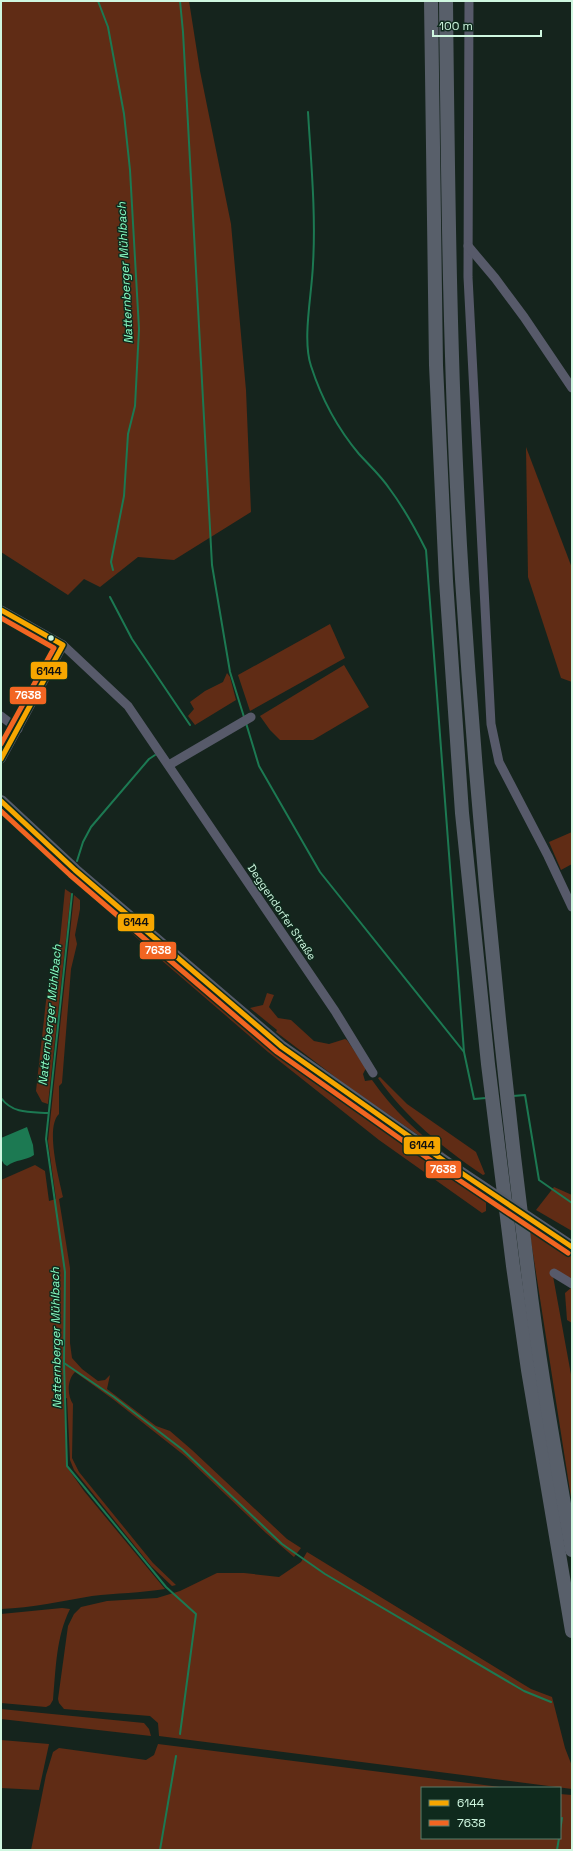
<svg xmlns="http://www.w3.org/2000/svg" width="573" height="1851" font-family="'Space Grotesk',sans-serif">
<rect width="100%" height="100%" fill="#15241d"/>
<g fill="#602c15">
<polygon points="1,1 189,1 200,71 231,224 246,390 251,512 174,560 138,557 100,587 84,579 68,595 1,552"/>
<polygon points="526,447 572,568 572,682 561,678 528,577"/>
<polygon points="330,624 345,658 250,711 238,675"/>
<polygon points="344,665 369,707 313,740 280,740 270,730 260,716"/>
<polygon points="227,673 230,677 236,700 195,725 188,716 194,709 190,702 205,691 223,682"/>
<polygon points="1,807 63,865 62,869 1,814"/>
<polygon points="572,832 572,864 561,870 549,842"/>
<polygon points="80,881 285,1052 355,1106 486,1200 486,1211 482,1213 379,1140 268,1052 167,965 109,913 79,882"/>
<polygon points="65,889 71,893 48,1104 42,1102 36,1091 46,1001 60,940"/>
<path d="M74,895L80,900V909L75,935L77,944L71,969L62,1083L59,1086V1114C45,1127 59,1179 63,1197L59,1199L70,1268V1343L72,1358L82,1369L98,1381L105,1380L110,1375L107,1389L156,1426L170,1431L192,1450L287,1539L301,1548L294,1557L266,1533L185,1456L114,1400L75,1372C67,1380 67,1395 73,1404L72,1458L79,1472L153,1563L176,1585L172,1586L151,1566L74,1470L70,1460L67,1398L64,1399L67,1467L84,1491L165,1589C141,1593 116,1593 92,1596C62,1601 32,1608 1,1609V1180L35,1165L45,1171L49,1201L56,1199L48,1141Z"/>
<path d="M267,993L274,995L269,1007L278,1018L291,1020L314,1041L329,1044L345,1039L347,1040L366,1068L363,1074L365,1081L372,1080C393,1110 419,1134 447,1155L343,1083L276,1032L277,1030L250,1008L263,1005Z"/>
<path d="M380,1077L407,1104L476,1152L485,1174L483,1175C444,1149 405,1117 378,1078Z"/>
<polygon points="554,1187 572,1195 572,1231 536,1210"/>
<polygon points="529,1228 572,1257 572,1278 553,1276 572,1380 572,1504"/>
<polygon points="572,1287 572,1323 567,1320 565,1293"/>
<polygon points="307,1552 531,1689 552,1697 565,1748 572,1766 572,1789 159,1736 158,1723 150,1716 64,1709 59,1703 58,1699 68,1626 74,1614 81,1607 107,1601 157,1598 180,1591 217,1573 244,1573 279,1577 301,1562"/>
<path d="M62,1608L70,1609C56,1637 56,1668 53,1700L50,1705L46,1707L1,1703V1614Z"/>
<polygon points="1,1709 144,1723 149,1729 151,1736 1,1719"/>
<polygon points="1,1740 49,1744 39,1790 1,1788"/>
<polygon points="158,1744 508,1788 422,1788 422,1838 560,1838 560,1794 572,1795 572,1850 31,1850 46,1775 53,1752 59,1748 146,1760 154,1755"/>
</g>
<path fill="#1c7952" d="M27,1127L33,1145L34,1155C25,1161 16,1159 7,1166L4,1164L1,1159V1138Z"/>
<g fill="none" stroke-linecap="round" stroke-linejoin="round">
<g stroke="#1c7952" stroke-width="2">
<polyline points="98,1 108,27 124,114 130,170 139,329 135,406 128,434 124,496 111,562 113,570"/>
<polyline points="180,1 183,32 212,565 230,672 244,717"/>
<path d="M308,112C311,162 316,214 313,264C312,294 302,339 311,366C321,397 338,429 359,454C369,465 381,476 389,488C404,508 415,528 426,550L464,1052"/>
<polyline points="110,597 132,639 190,725"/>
<polyline points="246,723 259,766 320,872 464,1052 474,1099 486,1098"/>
<polyline points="77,861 83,842 91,827 149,759 155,755"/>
<polyline points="72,894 46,1139 65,1272 64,1363 67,1466 166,1587 196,1614 180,1734"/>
<polyline points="513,1096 525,1095 539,1180 572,1203"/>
<path d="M1,1098C13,1114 30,1112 48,1113"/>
<polyline points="64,1363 114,1397 183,1450 282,1544 325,1574 524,1691 551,1702"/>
<polyline points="560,1831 562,1818"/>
<polyline points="160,1850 176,1756"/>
<polyline points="557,1850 559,1838"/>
</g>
<g stroke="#575a6a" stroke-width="9">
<polyline points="469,1 468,277 491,724 499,762 548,856 572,907"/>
<polyline points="468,246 495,278 524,317 572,388"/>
<polyline points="1,610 63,645 128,706 335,1011 373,1073"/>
<polyline points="1,716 18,729"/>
<polyline points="1,759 63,645"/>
<polyline points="169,765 251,717"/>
<polyline points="554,1273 572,1284"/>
</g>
<polyline stroke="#555b69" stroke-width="12" points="1,801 75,870 282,1047 457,1170"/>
<g stroke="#585f6a" stroke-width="14">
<polyline points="431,1 436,365 446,581 462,813 488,1064 513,1266 528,1370 572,1631"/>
<path d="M446,1C448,194 450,387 462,579C477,810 499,1042 528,1272C539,1365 556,1457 572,1550"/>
</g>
<polyline stroke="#555b69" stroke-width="12" points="457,1170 572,1247"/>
<defs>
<g id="bus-1">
<polyline points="1,610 63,645 1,759"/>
<polyline points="1,801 75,870 282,1047 457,1170 572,1247"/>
</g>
<g id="bus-2">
<polyline points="1,618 54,648 1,744"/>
<polyline points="1,811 70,875 277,1052 453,1176 568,1253"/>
</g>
</defs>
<use href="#bus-1" stroke="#0f2a1d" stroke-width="8"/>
<use href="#bus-2" stroke="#0f2a1d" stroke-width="8"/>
<use href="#bus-1" stroke="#f7a600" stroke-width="5"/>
<use href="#bus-2" stroke="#f26522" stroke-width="5"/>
</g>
<circle fill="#cff7e0" stroke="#0f2a1d" stroke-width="1.5" cx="51" cy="638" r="3.5"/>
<g text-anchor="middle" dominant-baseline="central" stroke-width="3" stroke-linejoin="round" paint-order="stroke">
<g font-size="11" fill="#cff7e0" stroke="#0f2a1d">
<text transform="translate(282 912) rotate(56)">Deggendorfer Straße</text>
</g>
<g font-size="12" font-style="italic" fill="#8afec4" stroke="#0f2a1d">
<text transform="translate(125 273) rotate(-93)">Natternberger Mühlbach</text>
<text transform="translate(50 1015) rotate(-84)">Natternberger Mühlbach</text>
<text transform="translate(56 1338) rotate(-91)">Natternberger Mühlbach</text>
</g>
</g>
<g stroke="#0f2a1d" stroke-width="1.5">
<rect x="30" y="661" width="38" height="19" rx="4" fill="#f7a600"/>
<rect x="9" y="686" width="38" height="19" rx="4" fill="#f26522"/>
<rect x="117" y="913" width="38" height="19" rx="4" fill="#f7a600"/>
<rect x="139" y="941" width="38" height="19" rx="4" fill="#f26522"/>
<rect x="403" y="1136" width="38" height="19" rx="4" fill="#f7a600"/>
<rect x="425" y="1160" width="37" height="19" rx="4" fill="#f26522"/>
</g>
<g font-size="11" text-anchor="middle" font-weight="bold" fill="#fff">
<text x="28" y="699">7638</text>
<text x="158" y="954">7638</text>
<text x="443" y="1173">7638</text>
</g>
<g font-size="11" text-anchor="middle" font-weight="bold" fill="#111">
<text x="49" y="675">6144</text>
<text x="136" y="926">6144</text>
<text x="422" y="1149">6144</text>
</g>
<rect width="573" height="1851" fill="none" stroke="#cff7e0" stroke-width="4"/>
<rect x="421" y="1787" width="140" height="52" fill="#0f2a1d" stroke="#5c7c6b"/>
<rect x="429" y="1800" width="20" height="6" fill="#f7a600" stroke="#5c7c6b"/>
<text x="457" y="1807" font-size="12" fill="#cff7e0">6144</text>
<rect x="429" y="1820" width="20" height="6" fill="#f26522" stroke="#5c7c6b"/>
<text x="457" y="1827" font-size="12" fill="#cff7e0">7638</text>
<path d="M433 30v6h108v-6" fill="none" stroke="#cff7e0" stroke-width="2"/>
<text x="439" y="30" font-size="12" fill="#cff7e0" stroke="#0f2a1d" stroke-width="3" paint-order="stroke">100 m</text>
</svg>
